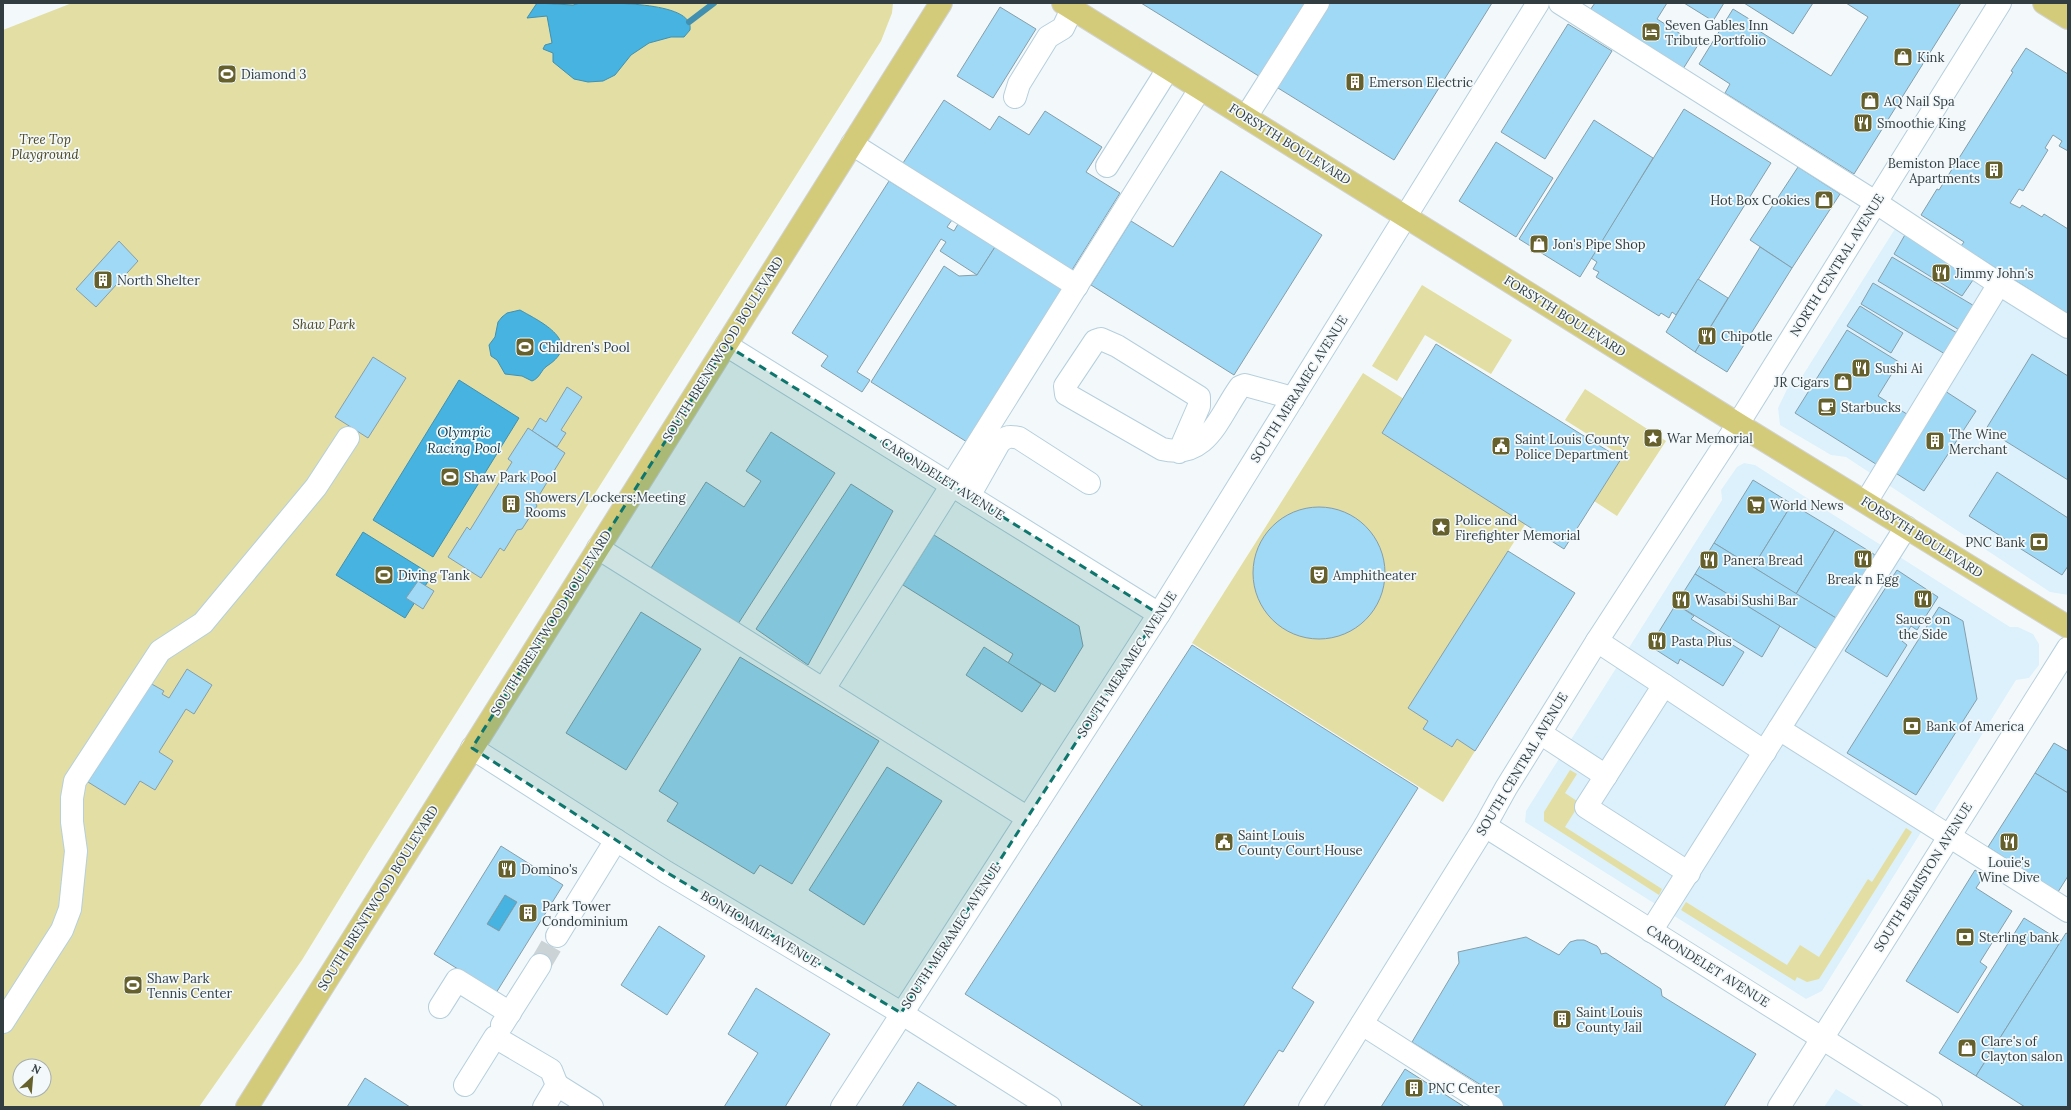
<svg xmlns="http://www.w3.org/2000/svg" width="2071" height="1110" font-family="Lora,serif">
<rect width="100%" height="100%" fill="#f3f9fb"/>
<g fill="#ddf1fc">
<polygon points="1898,224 2068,333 2068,595 2050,592 1846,457 1831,455 1780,425 1778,408 1789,385 1798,383"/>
<polygon points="1744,463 1755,465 2010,627 2018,627 2033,634 2039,644 2039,665 2029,678 2016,680 1822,991 1806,999 1525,822 1526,811 1722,500 1721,490 1737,467"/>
<polygon points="1836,1089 1865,1107 1824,1107"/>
</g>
<g fill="#e3dea3" fill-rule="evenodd">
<path d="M72,3H893L892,13L881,41L367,854L302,960L199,1107H3V30ZM20,1066H44V1090H20Z"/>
<polygon points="1422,285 1512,340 1491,374 1425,335 1397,381 1372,366"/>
<polygon points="1363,373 1404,399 1382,433 1526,523 1409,708 1428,721 1423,729 1451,747 1457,739 1475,751 1443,802 1192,643"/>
<polygon points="1585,389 1666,441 1617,516 1594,501 1622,456 1565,420"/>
<polygon points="1570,770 1577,774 1565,793 1580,803 1565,827 1662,889 1659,895 1544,821 1544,812"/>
<polygon points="1906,828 1912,832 1819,979 1807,982 1797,977 1795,981 1681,910 1686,902 1787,965 1800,945 1819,957 1868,879 1872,882"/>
</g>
<g fill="#47b3e0" stroke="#4190b1">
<path d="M537,3L573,5L580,3C601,3 695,0 690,30L684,37H671L649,43L631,55L615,75L603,81L588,82L574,79L553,62V53L543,49L545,45L552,43L547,16L527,18Z"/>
<path d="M520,310C541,322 584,342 547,366C541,370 540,378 532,381L522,376L505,374L497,360L491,356L489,345L495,337L498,322L502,317L507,313Z"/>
<polygon points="459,380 519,418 433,557 373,520"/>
<polygon points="363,532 432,575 405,618 336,575"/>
<polygon points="505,895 517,902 499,931 487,924"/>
</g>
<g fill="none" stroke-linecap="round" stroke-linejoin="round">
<polyline stroke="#4190b1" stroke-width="6" points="689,22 714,3"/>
</g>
<g fill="#a0d9f5" stroke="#859eaa" fill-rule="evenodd">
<polygon points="1141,3 1492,3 1394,160"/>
<polygon points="1595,3 1667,3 1657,19 1698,45 1683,69 1590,10"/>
<polygon points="1684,3 1724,3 1713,21"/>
<polygon points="1744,3 1813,3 1793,34"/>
<polygon points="1846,3 1961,3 1854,174 1725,93 1730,84 1699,64 1733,9 1759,25 1756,29 1831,76 1868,17"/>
<polygon points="1000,7 1036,29 993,98 957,76"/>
<polygon points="1568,24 1612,51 1545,159 1501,132"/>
<polygon points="2026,48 2068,74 2068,151 2059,146 2062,141 2053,135 2045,148 2048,150 2023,191 2019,189 2010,203 2020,208 2022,205 2042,217 2044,214 2068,229 2068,314 1961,246 1964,242 1921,215 1937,189 1939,190 2013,72 2011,71"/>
<polygon points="944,100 990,130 999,116 1029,135 1045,111 1102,147 1086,172 1120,193 1072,270 903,163"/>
<polygon points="1684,109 1771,163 1676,315 1672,312 1669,318 1661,313 1659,316 1596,277 1599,272 1593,269 1597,262 1591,258"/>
<polygon points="1594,120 1653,158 1580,277 1519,239"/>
<polygon points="1496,142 1553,178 1516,237 1459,201"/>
<polygon points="1798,167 1840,194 1792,268 1750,240"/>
<polygon points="1221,171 1322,235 1234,375 1091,285 1131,221 1173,247"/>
<polygon points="889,181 952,220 947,227 954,231 958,224 995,247 977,275 940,251 946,242 941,239 857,372 870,380 862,392 821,366 828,356 792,333"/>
<polygon points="1906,233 1975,277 1962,296 1894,254"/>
<polygon points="119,241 138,261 96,307 76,289"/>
<polygon points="995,247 1063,290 967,442 871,382 944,266 959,276 977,275"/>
<polygon points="1760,247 1792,268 1727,372 1695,352"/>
<polygon points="1892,257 1976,307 1961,331 1878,281"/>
<polygon points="1698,279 1728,298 1695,352 1666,332"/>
<polygon points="1873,283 1957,333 1945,354 1861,304"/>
<polygon points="1860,306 1903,333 1891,353 1847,326"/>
<polygon points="1847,330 1899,362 1878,396 1910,416 1879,466 1795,413"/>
<polygon points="1436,344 1621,459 1564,549 1382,433"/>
<polygon points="2032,354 2068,376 2068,480 1986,429"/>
<polygon points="373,357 406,378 368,438 335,417"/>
<polygon points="567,387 582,397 561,430 566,433 557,447 532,431 540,418 546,422"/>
<polygon points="1945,391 1976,411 1924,491 1894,472"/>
<polygon points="528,428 565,453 535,502 537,506 522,529 517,530 504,551 500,548 481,578 448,557 467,527 470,530 512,462 508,459"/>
<polygon points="771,432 835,473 738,624 651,568 706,482 744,507 761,481 746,471"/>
<polygon points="1997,472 2068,518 2068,566 2062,575 1969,516"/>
<polygon points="1753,480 1792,504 1753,567 1714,543"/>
<polygon points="851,484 893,511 808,665 756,629"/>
<polygon points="1792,504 1835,530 1796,594 1753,567"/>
<circle cx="1319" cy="573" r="66"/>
<polygon points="1835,530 1880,558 1841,621 1796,594"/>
<polygon points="934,535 1079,626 1083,646 1055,692 1008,663 1013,654 903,585"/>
<polygon points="1714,543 1836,618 1817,649 1695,574"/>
<polygon points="1508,551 1575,593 1475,751 1457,739 1452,747 1423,729 1428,721 1408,708"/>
<polygon points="1897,570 1938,597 1917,630 1911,626 1902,641 1907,645 1887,677 1845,651"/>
<polygon points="1695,574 1780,626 1762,657 1676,604"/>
<polygon points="418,581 434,591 423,609 406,598"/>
<polygon points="1676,604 1694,616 1691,619 1744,652 1723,686 1680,659 1678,664 1650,646"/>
<polygon points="1939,607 1963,621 1977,699 1916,795 1847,753"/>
<polygon points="641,612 701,649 626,770 566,733"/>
<polygon points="1192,645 1418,788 1292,988 1314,1002 1283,1052 1279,1050 1243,1107 1144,1107 965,994"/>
<polygon points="984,647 1041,684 1022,712 966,675"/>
<polygon points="740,657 879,741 792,884 760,865 754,874 667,821 678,803 659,791"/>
<polygon points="187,669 212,685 194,714 186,709 159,752 173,761 155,790 140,781 125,805 88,782 150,683 164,691 162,694 169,698"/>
<polygon points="2054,743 2068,751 2068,793 2035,773"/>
<polygon points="887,767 942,801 864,925 809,890"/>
<polygon points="2035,773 2068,793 2068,876 2058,892 1988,847"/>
<path d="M501,846L563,885L496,993L434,954ZM505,895L517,902L499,931L487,924Z"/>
<polygon points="1975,870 1984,876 1976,888 2012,911 1980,962 1987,967 1958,1013 1906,981"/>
<polygon points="2024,918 2061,941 1976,1076 1939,1053"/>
<polygon points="659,926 705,956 667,1015 621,985"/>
<polygon points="2066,933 2068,934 2068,1107 2025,1107 1976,1076"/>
<polygon points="1526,937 1559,955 1570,942 1577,940 1584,940 1597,946 1600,950 1601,954 1606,953 1661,989 1662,996 1756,1054 1724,1107 1502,1107 1493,1101 1489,1090 1412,1042 1459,963 1458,952"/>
<polygon points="756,988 830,1034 785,1107 724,1107 758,1053 728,1034"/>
<polygon points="1405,1069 1463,1106 1462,1107 1381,1107"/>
<polygon points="365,1078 410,1107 347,1107"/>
<polygon points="918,1082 958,1107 902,1107"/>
</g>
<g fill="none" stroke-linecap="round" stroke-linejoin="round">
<polyline stroke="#ccd3d6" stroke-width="22" stroke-dasharray="22 11" stroke-linecap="butt" points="540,965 557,936"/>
<defs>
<g id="minor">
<polyline points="1560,3 1875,202 1999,284 2068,327"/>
<polyline points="1015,97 1019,84 1048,37 1063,28 1072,9"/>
<polyline points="1246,117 1318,3"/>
<polyline points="852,144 1077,286"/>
<polyline points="1107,166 1168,69"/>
<polyline points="726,345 1159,614"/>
<path d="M1179,452L1199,406V397L1117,346L1101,339L1095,341L1065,386L1066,394L1162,449C1207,460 1218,418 1240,387L1245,385L1293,398"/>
<path d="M969,496L999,443C1006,436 1010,436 1019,438L1089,483"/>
<polyline points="1866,502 1999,284"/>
<polyline points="598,548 1028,818"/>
<polyline points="1597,641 1664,685"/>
<polyline points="824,689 1200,89"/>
<polyline points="1779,729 1906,527"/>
<polyline points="1540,733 1606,776"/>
<polyline points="472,748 666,872 901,1013 1050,1107"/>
<polyline points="1485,826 1931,1107"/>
<polyline points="1689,873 1586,807 1664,685 1765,752"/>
<polyline points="1651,931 1779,729 2068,911"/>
<polyline points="557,936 616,840"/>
<polyline points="440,1007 457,980 510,1013"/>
<polyline points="3,1022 62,930 70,909 76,851 72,822 72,798 75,781 160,651 203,623 316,487 348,438"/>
<polyline points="1362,1024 1492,1107"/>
<polyline points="502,1025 540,965"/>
<polyline points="465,1085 495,1037 551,1070 557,1085"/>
<polyline points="544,1107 557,1085 592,1107"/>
<polyline points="842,1107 1159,614 1538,3"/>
<polyline points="1310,1107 1485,826 1506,788 1597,641 1738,424 2000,3"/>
<polyline points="1779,1107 2068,648"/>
</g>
<g id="major">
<polyline points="1063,3 1738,424 2068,627"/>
<polyline points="2044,3 2068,18"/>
<polyline points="247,1107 941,3"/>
</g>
</defs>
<use href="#minor" stroke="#b5cfdd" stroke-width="24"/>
<use href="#major" stroke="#d2d4d5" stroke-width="24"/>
<use href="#minor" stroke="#fff" stroke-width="22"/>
<use href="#major" stroke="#d3ca7a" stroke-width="22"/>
</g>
<path fill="#0f766e" fill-opacity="0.2" stroke="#0f766e" stroke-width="3" stroke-dasharray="8 5" stroke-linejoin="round" d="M726,345L1159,614L901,1013L666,872L472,748Z"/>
<defs>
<symbol id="hotel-square" viewBox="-11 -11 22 22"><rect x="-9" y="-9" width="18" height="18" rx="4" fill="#66602d" stroke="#f3f9fb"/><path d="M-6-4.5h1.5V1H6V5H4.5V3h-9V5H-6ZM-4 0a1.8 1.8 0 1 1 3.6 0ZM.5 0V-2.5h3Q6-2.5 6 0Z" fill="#fff"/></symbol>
<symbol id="shop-square" viewBox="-11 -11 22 22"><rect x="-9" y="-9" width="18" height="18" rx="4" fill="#66602d" stroke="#f3f9fb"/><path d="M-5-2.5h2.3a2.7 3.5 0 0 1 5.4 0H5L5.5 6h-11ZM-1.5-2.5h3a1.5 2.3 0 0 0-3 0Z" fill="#fff"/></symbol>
<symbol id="stadium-square" viewBox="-11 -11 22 22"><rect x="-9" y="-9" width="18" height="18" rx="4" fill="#66602d" stroke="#f3f9fb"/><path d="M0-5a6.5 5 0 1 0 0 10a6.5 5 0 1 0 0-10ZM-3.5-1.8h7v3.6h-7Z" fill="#fff"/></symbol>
<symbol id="building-square" viewBox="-11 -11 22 22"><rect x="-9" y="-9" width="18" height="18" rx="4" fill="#66602d" stroke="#f3f9fb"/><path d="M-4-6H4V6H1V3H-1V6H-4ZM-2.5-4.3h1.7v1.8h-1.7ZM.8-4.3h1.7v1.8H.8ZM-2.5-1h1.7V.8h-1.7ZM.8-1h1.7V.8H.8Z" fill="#fff"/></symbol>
<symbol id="restaurant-square" viewBox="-11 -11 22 22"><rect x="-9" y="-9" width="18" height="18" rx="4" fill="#66602d" stroke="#f3f9fb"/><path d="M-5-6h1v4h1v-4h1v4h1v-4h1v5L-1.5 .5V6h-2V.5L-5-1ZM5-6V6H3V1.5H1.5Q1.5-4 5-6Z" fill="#fff"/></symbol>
<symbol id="cafe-square" viewBox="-11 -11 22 22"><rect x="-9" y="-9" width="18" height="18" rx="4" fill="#66602d" stroke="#f3f9fb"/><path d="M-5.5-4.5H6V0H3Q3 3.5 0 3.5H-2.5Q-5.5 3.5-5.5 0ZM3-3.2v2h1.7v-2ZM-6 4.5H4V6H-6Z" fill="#fff"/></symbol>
<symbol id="sight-square" viewBox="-11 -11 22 22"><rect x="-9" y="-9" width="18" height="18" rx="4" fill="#66602d" stroke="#f3f9fb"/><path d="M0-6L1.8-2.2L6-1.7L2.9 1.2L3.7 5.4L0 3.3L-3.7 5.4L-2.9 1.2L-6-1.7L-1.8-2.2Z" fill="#fff"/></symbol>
<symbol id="civic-square" viewBox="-11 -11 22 22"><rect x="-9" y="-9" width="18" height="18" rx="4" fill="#66602d" stroke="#f3f9fb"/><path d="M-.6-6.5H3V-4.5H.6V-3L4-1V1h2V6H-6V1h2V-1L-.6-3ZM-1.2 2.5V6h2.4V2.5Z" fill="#fff"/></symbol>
<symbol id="supermarket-square" viewBox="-11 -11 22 22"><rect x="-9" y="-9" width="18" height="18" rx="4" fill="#66602d" stroke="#f3f9fb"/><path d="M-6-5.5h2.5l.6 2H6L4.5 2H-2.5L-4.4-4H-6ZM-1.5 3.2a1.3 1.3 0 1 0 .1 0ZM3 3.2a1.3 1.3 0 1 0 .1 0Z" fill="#fff"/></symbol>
<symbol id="bank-square" viewBox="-11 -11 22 22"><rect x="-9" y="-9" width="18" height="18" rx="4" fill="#66602d" stroke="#f3f9fb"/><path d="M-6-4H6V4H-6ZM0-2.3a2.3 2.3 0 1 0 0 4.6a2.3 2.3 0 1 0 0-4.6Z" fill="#fff"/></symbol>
<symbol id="theatre-square" viewBox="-11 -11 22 22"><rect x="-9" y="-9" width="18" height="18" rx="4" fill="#66602d" stroke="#f3f9fb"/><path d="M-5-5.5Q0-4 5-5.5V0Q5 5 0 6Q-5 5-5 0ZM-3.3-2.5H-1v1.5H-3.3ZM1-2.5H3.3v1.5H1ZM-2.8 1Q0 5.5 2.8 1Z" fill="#fff"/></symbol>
</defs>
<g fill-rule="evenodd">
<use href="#hotel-square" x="1640" y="21" width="22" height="22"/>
<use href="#shop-square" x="1892" y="46" width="22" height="22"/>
<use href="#stadium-square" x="216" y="63" width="22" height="22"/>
<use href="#building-square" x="1344" y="71" width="22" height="22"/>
<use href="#shop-square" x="1859" y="90" width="22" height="22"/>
<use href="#restaurant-square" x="1852" y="112" width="22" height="22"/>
<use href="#building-square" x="1983" y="159" width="22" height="22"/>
<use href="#shop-square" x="1813" y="189" width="22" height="22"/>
<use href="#shop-square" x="1528" y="233" width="22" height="22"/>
<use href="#restaurant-square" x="1930" y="262" width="22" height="22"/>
<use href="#building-square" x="92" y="269" width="22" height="22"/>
<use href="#restaurant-square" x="1696" y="325" width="22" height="22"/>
<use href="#stadium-square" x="514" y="336" width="22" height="22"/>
<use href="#restaurant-square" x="1850" y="357" width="22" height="22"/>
<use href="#shop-square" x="1832" y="371" width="22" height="22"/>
<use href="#cafe-square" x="1816" y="396" width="22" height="22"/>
<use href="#sight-square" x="1642" y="427" width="22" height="22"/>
<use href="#building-square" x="1924" y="430" width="22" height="22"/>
<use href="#civic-square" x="1490" y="435" width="22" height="22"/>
<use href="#stadium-square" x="439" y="466" width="22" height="22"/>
<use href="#building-square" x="500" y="493" width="22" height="22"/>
<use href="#supermarket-square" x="1745" y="494" width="22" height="22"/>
<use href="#sight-square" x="1430" y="516" width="22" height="22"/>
<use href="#bank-square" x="2028" y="531" width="22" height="22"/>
<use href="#restaurant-square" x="1852" y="548" width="22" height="22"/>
<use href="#restaurant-square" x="1698" y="549" width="22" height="22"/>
<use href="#stadium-square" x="373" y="564" width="22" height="22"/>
<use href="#theatre-square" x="1308" y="564" width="22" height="22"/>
<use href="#restaurant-square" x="1912" y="588" width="22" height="22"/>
<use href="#restaurant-square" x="1670" y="589" width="22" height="22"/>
<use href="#restaurant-square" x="1646" y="630" width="22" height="22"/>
<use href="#bank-square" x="1901" y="715" width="22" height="22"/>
<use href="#civic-square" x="1213" y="831" width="22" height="22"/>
<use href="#restaurant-square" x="1998" y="831" width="22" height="22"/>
<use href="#restaurant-square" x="496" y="858" width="22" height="22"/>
<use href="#building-square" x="517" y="902" width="22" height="22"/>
<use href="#bank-square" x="1954" y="926" width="22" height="22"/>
<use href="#stadium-square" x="122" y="974" width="22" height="22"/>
<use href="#building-square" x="1551" y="1008" width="22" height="22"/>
<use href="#shop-square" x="1956" y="1037" width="22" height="22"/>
<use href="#building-square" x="1403" y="1077" width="22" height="22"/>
</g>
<g text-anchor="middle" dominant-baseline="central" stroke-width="3.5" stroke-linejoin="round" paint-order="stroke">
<g font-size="13" fill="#323d42" stroke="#f3f9fb" text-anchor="start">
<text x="1665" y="25">Seven Gables Inn<tspan x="1665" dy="15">Tribute Portfolio</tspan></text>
<text x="1917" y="57">Kink</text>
<text x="241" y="74">Diamond 3</text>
<text x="1369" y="82">Emerson Electric</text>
<text x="1884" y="101">AQ Nail Spa</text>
<text x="1877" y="123">Smoothie King</text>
<text x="1980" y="163" text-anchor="end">Bemiston Place<tspan x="1980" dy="15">Apartments</tspan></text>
<text x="1810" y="200" text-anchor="end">Hot Box Cookies</text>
<text x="1553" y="244">Jon's Pipe Shop</text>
<text x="1955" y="273">Jimmy John's</text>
<text x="117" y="280">North Shelter</text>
<text x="1721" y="336">Chipotle</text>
<text x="539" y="347">Children's Pool</text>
<text x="1875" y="368">Sushi Ai</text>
<text x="1829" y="382" text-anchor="end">JR Cigars</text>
<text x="1841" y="407">Starbucks</text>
<text x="1949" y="434">The Wine<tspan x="1949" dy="15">Merchant</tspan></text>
<text x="1667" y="438">War Memorial</text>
<text x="1515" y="439">Saint Louis County<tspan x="1515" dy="15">Police Department</tspan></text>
<text x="464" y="477">Shaw Park Pool</text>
<text x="525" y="497">Showers/Lockers;Meeting<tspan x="525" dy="15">Rooms</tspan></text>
<text x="1770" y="505">World News</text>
<text x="1455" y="520">Police and<tspan x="1455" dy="15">Firefighter Memorial</tspan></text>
<text x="2025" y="542" text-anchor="end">PNC Bank</text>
<text x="1723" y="560">Panera Bread</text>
<text x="398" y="575">Diving Tank</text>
<text x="1333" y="575">Amphitheater</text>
<text x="1863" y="579" text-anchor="middle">Break n Egg</text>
<text x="1695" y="600">Wasabi Sushi Bar</text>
<text x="1923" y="619" text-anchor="middle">Sauce on<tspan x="1923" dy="15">the Side</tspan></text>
<text x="1671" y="641">Pasta Plus</text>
<text x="1926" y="726">Bank of America</text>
<text x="1238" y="835">Saint Louis<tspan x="1238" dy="15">County Court House</tspan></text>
<text x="2009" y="862" text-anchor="middle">Louie's<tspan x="2009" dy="15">Wine Dive</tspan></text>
<text x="521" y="869">Domino's</text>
<text x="542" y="906">Park Tower<tspan x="542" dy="15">Condominium</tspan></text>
<text x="1979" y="937">Sterling bank</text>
<text x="147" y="978">Shaw Park<tspan x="147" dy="15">Tennis Center</tspan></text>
<text x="1576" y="1012">Saint Louis<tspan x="1576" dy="15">County Jail</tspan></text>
<text x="1981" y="1041">Clare's of<tspan x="1981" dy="15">Clayton salon</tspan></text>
<text x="1428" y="1088">PNC Center</text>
</g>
<g font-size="13" font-style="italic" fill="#4b461e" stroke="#f3f9fb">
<text x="45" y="139">Tree Top<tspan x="45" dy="15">Playground</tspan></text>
<text x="324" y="324">Shaw Park</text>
</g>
<g font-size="13" fill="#323d42" stroke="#f3f9fb">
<text transform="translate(1290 144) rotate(32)">FORSYTH BOULEVARD</text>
<text transform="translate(1837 265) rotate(-58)">NORTH CENTRAL AVENUE</text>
<text transform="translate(1565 316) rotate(32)">FORSYTH BOULEVARD</text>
<text transform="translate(723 349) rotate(-58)">SOUTH BRENTWOOD BOULEVARD</text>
<text transform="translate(1299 389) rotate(-58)">SOUTH MERAMEC AVENUE</text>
<text transform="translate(943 479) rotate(32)">CARONDELET AVENUE</text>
<text transform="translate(1922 537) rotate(32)">FORSYTH BOULEVARD</text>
<text transform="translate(551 623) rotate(-58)">SOUTH BRENTWOOD BOULEVARD</text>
<text transform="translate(1127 664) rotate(-57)">SOUTH MERAMEC AVENUE</text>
<text transform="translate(1522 764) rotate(-59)">SOUTH CENTRAL AVENUE</text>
<text transform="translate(1923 877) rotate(-58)">SOUTH BEMISTON AVENUE</text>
<text transform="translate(378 898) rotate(-58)">SOUTH BRENTWOOD BOULEVARD</text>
<text transform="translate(760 929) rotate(31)">BONHOMME AVENUE</text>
<text transform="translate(951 936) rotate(-57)">SOUTH MERAMEC AVENUE</text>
<text transform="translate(1708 966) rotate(32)">CARONDELET AVENUE</text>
</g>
<g font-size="14" font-style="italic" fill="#0e3d50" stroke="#f3f9fb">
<text x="464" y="432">Olympic<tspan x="464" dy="16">Racing Pool</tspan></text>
</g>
</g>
<rect width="2071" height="1110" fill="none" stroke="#323d42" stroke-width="8"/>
<g transform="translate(32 1078) rotate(26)"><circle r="19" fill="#f3f9fb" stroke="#a6aeb1"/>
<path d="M0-3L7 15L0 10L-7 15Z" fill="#66602d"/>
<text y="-6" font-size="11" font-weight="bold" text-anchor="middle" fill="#323d42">N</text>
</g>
</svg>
